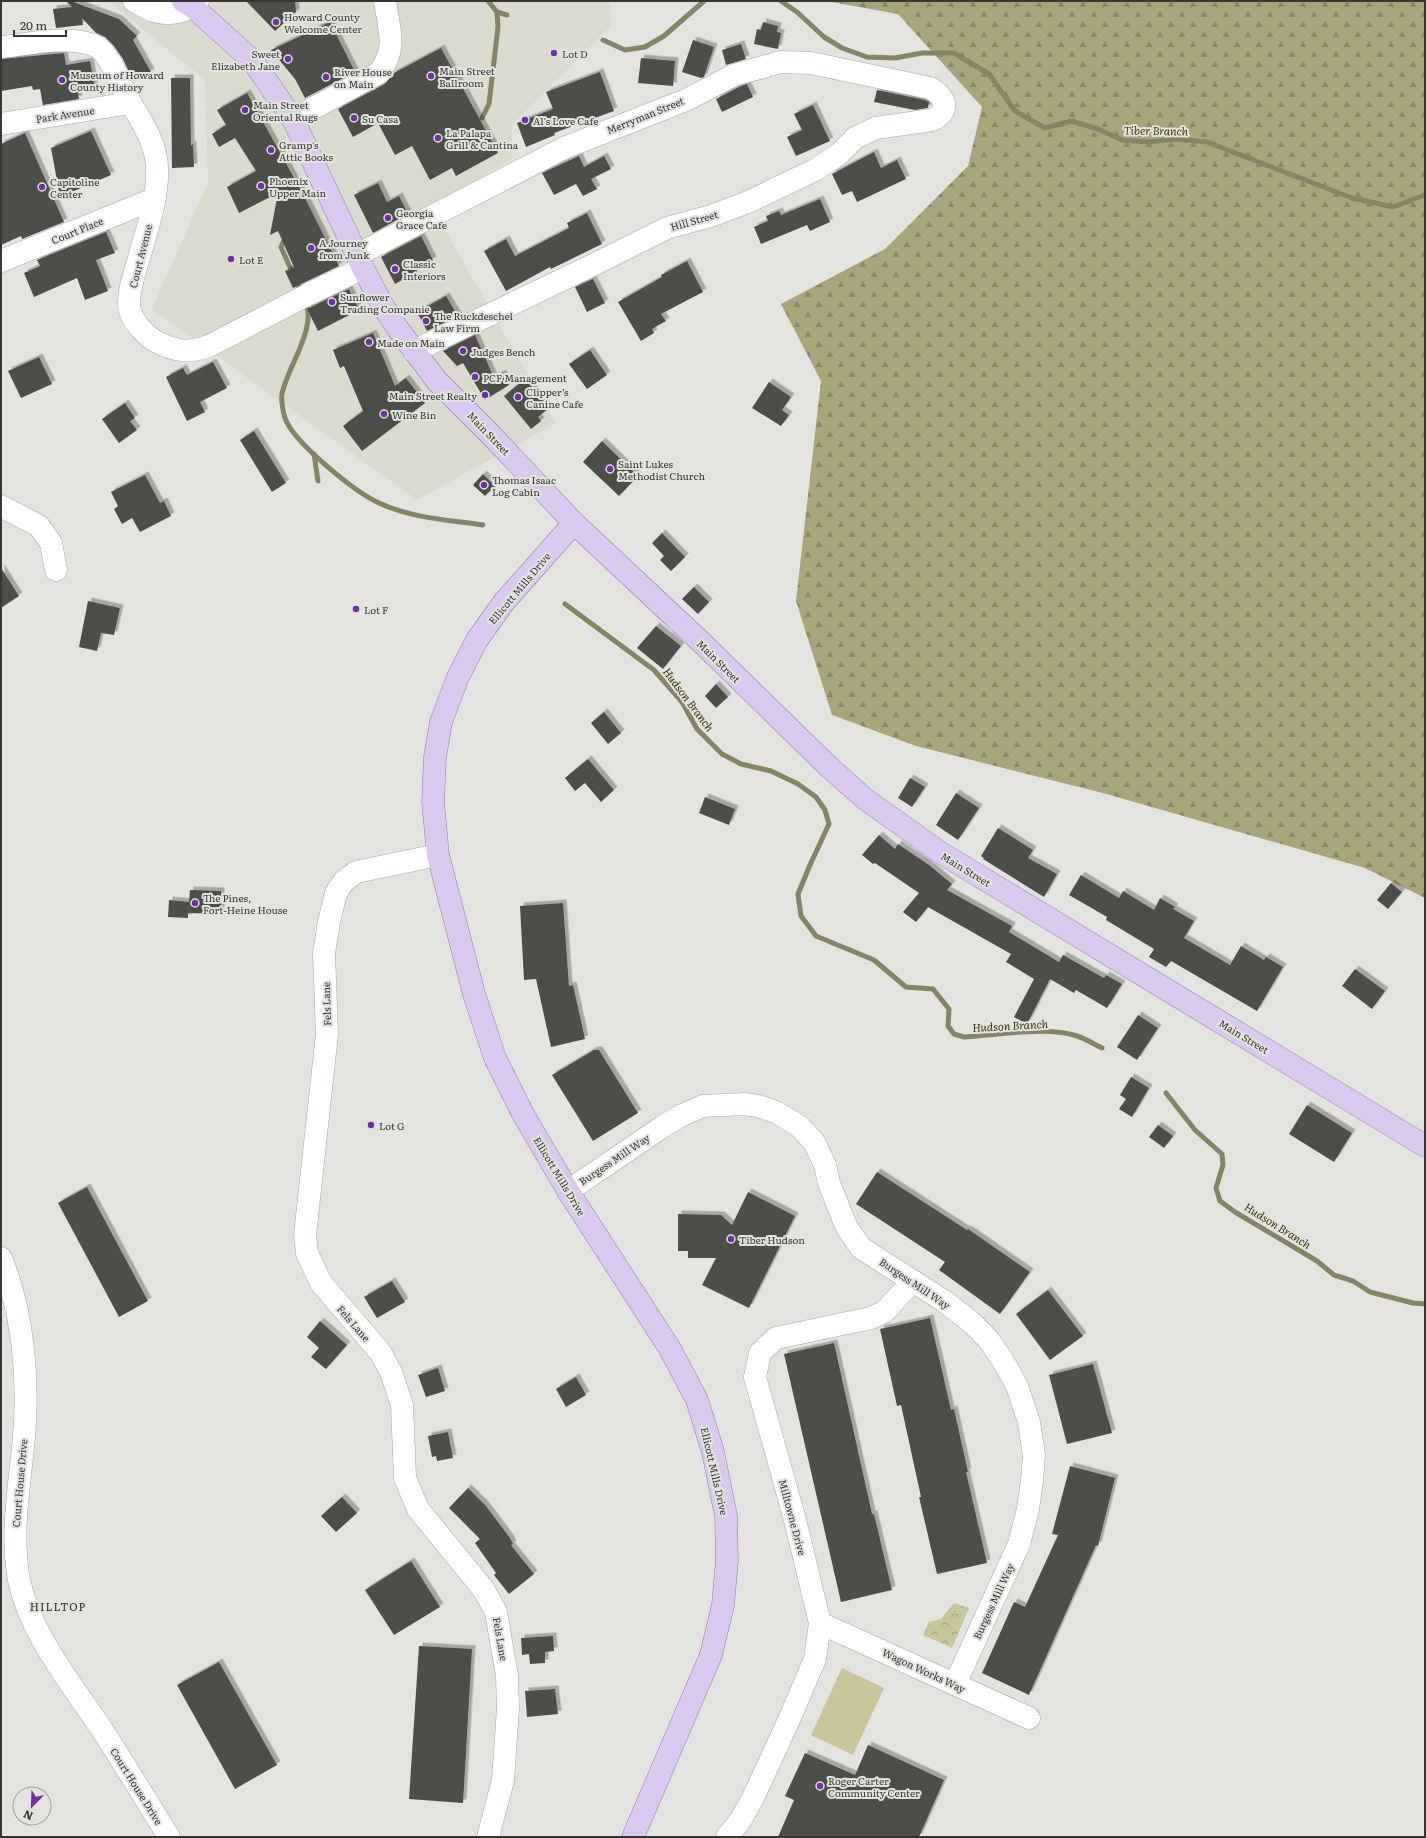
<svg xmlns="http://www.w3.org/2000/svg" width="1426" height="1838" font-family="Literata,serif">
<defs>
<pattern id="forest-firs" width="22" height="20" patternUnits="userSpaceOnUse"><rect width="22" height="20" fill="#a9a57a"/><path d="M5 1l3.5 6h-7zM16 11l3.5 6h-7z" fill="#8a8765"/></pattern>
<pattern id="park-crowns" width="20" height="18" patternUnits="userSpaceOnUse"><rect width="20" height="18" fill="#c9c59a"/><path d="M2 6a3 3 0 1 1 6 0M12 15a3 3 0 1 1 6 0" fill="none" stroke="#a4a17e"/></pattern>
<filter id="shadow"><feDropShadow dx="3.5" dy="-3.5" stdDeviation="0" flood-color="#0004"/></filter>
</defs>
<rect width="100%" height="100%" fill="#e3e3df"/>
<polygon fill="#dadace" points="107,1 610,1 611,26 512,125 512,159 431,206 556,423 417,500 152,309 208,183 205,80 112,4"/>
<polygon fill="url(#forest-firs)" points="826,1 1425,1 1425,898 1365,868 1103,793 916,746 832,715 796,601 821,381 781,304 885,249 968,166 982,107 898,14"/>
<polygon fill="url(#park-crowns)" points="954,1603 969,1608 952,1648 923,1635 929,1622 941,1619"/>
<polygon fill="#c9c59a" points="842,1668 884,1688 853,1755 811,1735"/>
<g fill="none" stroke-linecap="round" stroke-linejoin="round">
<g stroke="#868465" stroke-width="5">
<polyline points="488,1 497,12"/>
<polyline points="781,1 797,12 824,37 842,48 867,57 895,58 922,53 954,53 989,74 1015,111 1045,128 1071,121 1098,129 1122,140 1149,142 1175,139 1207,142 1352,198 1393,207 1425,195"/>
<polyline points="497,12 507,15"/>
<polyline points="603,40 625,50 645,47 664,36 704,1"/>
<polyline points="482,118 489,104 498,27 497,12"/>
<polyline points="286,236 281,247 301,292"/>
<path d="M305,301C318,328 287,367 282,394C281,400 283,412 285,418C293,442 355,492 379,503C411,518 448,520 483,525"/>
<polyline points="314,454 318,481"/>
<path d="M565,604L654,670L682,702L697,729L722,754L741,764L771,771L798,784L816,797L825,810L829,824L810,865L798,894L801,916L816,936L874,960L906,987L933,989L949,1009L948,1026L954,1034L964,1037C997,1035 1046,1026 1077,1036C1086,1039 1094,1044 1102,1048"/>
<polyline points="1166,1093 1195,1130 1222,1154 1223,1165 1216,1188 1220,1201 1235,1212 1317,1261 1334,1275 1353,1281 1370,1292 1413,1303 1425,1304"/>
</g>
</g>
<g fill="#4e4e4a" filter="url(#shadow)">
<polygon points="66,1 71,1 119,19 137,36 133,40 151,72 133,81 123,59 113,45 105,37 96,33 82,18 83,25 56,28 53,9 72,7"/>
<polygon points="246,1 295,1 296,12 275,31"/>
<polygon points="330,22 355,72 305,98 295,79 271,50"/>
<polygon points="763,22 778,26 777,32 781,33 778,49 754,44 757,29 761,30"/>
<polygon points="693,40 714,47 704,77 701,78 682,72"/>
<polygon points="741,44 746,59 726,65 722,50"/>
<polygon points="441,48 498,153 456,176 452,168 430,180 412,146 395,155 378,123 353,137 338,109 385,84 394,73"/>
<polygon points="64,53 66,65 90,61 95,89 78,93 79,99 43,105 40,89 33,90 32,86 1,91 1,59"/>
<polygon points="641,58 675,61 673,86 638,83"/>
<polygon points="600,72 614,111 554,133 555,135 526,147 517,123 553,109 546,92"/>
<polygon points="171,78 190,78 191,146 193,144 194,167 172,168"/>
<polygon points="747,84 753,97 722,112 716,99 739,87"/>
<polygon points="877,90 925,100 929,102 928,108 915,110 874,102"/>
<polygon points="247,93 304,196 339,266 293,288 285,271 294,267 278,231 270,235 278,193 239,213 227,187 256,171 235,138 219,147 212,134 226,125 217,110"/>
<polygon points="813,105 830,141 796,156 787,137 802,130 794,114"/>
<polygon points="91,131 111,175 60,197 51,148"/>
<polygon points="25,133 64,222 22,239 21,236 1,245 1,144"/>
<polygon points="874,152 881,168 897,160 906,179 857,202 852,191 842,195 832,174"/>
<polygon points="579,156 584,167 604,156 611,169 591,179 597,189 583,196 576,184 554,195 542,173"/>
<polygon points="378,183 387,202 399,196 408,214 373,233 354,195"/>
<polygon points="820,199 830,222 810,231 807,225 761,244 754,227 768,221 766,216 779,211 781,215"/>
<polygon points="587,213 602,244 551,269 550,267 506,291 484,251 506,239 515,256 569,228 567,223"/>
<polygon points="106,232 115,253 96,260 108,291 85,300 77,278 34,297 24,273 40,266 37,260"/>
<polygon points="421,236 433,260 416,269 417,272 395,284 381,257"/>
<polygon points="687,261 703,292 661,314 666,321 652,329 654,333 641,341 618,302 662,277 661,275"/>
<polygon points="593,279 605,303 587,312 575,287"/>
<polygon points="349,289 359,310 318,331 307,309"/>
<polygon points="446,296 458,316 427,331 417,312"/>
<polygon points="373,333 395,386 406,378 425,403 362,451 343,426 363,411 344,366 340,368 333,350"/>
<polygon points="475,335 494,378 502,373 509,385 485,400 463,363 457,366 443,351"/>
<polygon points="590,350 607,375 587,389 569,364"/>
<polygon points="39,357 52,384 21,398 8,371"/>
<polygon points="213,362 227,388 200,402 205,412 187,421 166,377 183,368 187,375"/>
<polygon points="525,379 549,408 538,417 541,421 531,429 504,396"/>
<polygon points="769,382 791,397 782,410 789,415 781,426 752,408"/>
<polygon points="125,403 135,418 130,421 137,430 119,443 102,419"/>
<polygon points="254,431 286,483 272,492 240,440"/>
<polygon points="602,441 638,476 619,496 583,462"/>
<polygon points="483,474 495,486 485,496 473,485"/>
<polygon points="145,475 160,503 164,501 171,516 140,532 132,518 122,524 114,509 118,506 111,492"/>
<polygon points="662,533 685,557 671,571 660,560 664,556 652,543"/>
<polygon points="1,568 19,596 1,608"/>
<polygon points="694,587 709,602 698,614 682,599"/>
<polygon points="88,601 120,608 114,635 101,633 97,651 79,647"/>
<polygon points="656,626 681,646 663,669 637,648"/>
<polygon points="716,684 728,697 716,708 705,696"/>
<polygon points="604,712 621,733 608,744 591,723"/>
<polygon points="588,759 614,790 601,802 585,783 575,791 565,778"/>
<polygon points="910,778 925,787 912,807 898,798"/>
<polygon points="956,793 979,808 958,840 936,825"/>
<polygon points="705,797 735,809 729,825 699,813"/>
<polygon points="998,828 1033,850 1028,858 1057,874 1044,897 983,859 984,858 981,856"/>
<polygon points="879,835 895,849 898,844 929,865 952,884 947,890 1012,926 1009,932 1059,962 1063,955 1104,978 1106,975 1122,984 1107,1008 1076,990 1074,993 1050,979 1027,1024 1014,1017 1034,979 1006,962 1011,954 928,907 916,922 903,912 919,893 875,863 873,864 862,855"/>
<polygon points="1081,875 1119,898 1123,891 1154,910 1160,898 1175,907 1173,909 1194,921 1184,938 1230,965 1241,946 1264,960 1266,957 1283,967 1257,1011 1171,961 1166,967 1149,957 1154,949 1106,920 1107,917 1069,895"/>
<polygon points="1391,883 1402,892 1388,909 1377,900"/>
<polygon points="190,890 221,891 221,914 188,913 188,918 168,917 169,900 189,902"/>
<polygon points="563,903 569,986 573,985 585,1039 551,1047 536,979 524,980 520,906"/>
<polygon points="1355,969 1385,991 1372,1009 1342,986"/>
<polygon points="1138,1015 1158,1028 1137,1060 1117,1047"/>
<polygon points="594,1050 599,1050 638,1113 593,1141 552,1075"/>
<polygon points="1131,1077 1149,1088 1132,1117 1119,1109 1126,1099 1120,1095"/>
<polygon points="1307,1105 1352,1133 1334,1162 1289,1134"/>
<polygon points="1158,1125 1173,1136 1164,1148 1149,1137"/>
<polygon points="877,1172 967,1230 968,1229 1030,1272 1000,1314 939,1270 945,1262 856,1204"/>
<polygon points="87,1187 148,1301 119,1317 58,1203"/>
<polygon points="748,1192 795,1216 749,1308 702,1285 716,1258 688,1258 688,1251 678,1251 678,1214 721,1215 732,1225"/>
<polygon points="392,1281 405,1302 377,1318 364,1297"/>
<polygon points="1048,1290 1083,1336 1050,1360 1016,1314"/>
<polygon points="930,1318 951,1410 954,1409 968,1472 966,1472 987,1563 937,1574 919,1497 921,1497 901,1405 897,1406 880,1329"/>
<polygon points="320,1321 347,1345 326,1369 311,1357 319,1348 307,1337"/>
<polygon points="834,1343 872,1514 874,1514 892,1590 841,1602 784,1354"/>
<polygon points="1093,1364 1112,1433 1067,1444 1049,1375"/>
<polygon points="438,1368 445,1391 426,1397 418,1375"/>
<polygon points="576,1377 586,1395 566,1407 556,1389"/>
<polygon points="448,1432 453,1458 437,1461 436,1456 432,1457 428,1436"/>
<polygon points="1070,1466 1115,1478 1098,1546 1096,1545 1029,1695 982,1673 1014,1602 1025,1607 1058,1535 1052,1534"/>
<polygon points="468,1488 486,1506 510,1538 513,1544 511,1545 534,1574 509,1594 494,1575 496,1573 475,1543 480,1539 449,1508"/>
<polygon points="342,1497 357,1513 336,1532 321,1516"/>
<polygon points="411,1561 440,1607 394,1635 365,1590"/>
<polygon points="553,1636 554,1651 545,1652 545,1663 530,1664 529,1654 522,1655 521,1638"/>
<polygon points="419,1646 472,1649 463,1803 409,1799"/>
<polygon points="219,1662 277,1765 235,1789 177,1685"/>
<polygon points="555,1689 558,1714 527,1717 525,1691"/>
<polygon points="868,1745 944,1780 919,1837 778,1837 794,1800 785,1796 805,1753 855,1775"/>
</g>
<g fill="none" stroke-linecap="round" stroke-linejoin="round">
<defs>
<g id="minor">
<path d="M134,1C140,4 147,9 154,11C168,16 188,12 198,1"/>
<path d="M1,47C31,44 65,35 94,45C107,50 118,77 123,89C136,115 157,139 157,169C158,194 150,220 143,244C139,260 125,295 130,311C133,322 147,337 157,342C177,352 189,353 209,346L309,294L363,268"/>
<path d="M293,119L379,73C398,48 389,30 385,1"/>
<polyline points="1,124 130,103"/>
<path d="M357,255L564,148L686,100L734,75L781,62L811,63L930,88C946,97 951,111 932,120L876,128L855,138L839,154L815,170L748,202L711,216L667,228L595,264L414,351"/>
<polyline points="1,261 154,199"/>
<polyline points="1,506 39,526 51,543 56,570"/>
<polyline points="438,855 356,872 344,881 336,893 329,922 324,953 327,1034 305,1235 307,1253 321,1283 380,1352 391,1372 402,1405 405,1478 418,1509 484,1590 496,1612 507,1676 508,1708 503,1780 488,1837"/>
<polyline points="568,1191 662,1127 682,1115 703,1106 744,1104 758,1106 776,1112 799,1126 814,1142 825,1165 829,1183 846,1226 861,1248 944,1301 971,1322 988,1339 1002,1359 1017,1386 1029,1422 1034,1455 1032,1481 1028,1509 1019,1544 955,1684"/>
<path d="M1,1258C23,1313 29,1378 24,1437C20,1483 11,1528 18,1574C27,1630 70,1682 101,1728C124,1764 146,1800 169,1837"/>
<polyline points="820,1623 1029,1718"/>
<polyline points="727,1837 740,1821 753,1798 788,1722 815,1659 820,1623 795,1520 755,1377 760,1353 776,1338 871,1318 884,1312 913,1281"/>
</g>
<g id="major">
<polyline points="183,1 193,7 252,60 293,119 363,268 383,306 398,329 437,381 489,433 574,523 701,642 829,767 865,799 941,853 1425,1146"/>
<polyline points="574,523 504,602 477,640 458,677 441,722 435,757 433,802 438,855 474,994 495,1058 523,1114 568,1191 670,1349 697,1400 713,1452 726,1516 727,1560 723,1605 711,1655 633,1837"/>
</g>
</defs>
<use href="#minor" stroke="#a7a7a3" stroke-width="23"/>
<use href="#major" stroke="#927da5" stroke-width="23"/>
<use href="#minor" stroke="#fff" stroke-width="22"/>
<use href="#major" stroke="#dbc8ee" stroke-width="22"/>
</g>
<g fill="#7330a4" stroke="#e3e3df" stroke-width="1.5">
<circle cx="276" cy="22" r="4"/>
<circle cx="554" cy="53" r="4"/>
<circle cx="288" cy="59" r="4"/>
<circle cx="431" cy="76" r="4"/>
<circle cx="326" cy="77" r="4"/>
<circle cx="62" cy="80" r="4"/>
<circle cx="245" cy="110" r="4"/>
<circle cx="354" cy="118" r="4"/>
<circle cx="525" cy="120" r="4"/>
<circle cx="438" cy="138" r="4"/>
<circle cx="271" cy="150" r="4"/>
<circle cx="261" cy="186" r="4"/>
<circle cx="42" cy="187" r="4"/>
<circle cx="388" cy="218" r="4"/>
<circle cx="311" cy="248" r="4"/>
<circle cx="231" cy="259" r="4"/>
<circle cx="395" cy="269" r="4"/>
<circle cx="332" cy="302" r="4"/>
<circle cx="426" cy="321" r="4"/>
<circle cx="369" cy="342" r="4"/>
<circle cx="463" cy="351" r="4"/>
<circle cx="475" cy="377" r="4"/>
<circle cx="485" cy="395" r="4"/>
<circle cx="518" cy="397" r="4"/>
<circle cx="384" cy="414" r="4"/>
<circle cx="610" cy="469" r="4"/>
<circle cx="484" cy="485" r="4"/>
<circle cx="356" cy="609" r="4"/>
<circle cx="195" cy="903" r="4"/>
<circle cx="371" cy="1125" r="4"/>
<circle cx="731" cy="1239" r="4"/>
<circle cx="820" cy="1786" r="4"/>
</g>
<g text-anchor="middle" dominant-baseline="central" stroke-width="4" stroke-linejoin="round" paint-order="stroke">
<g font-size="10" fill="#363634" stroke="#e3e3df" text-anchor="start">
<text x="284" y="16">Howard County<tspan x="284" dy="12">Welcome Center</tspan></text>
<text x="280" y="53" text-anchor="end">Sweet<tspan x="280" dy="12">Elizabeth Jane</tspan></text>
<text x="562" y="53">Lot D</text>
<text x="439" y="70">Main Street<tspan x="439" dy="12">Ballroom</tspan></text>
<text x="334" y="71">River House<tspan x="334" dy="12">on Main</tspan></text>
<text x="70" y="74">Museum of Howard<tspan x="70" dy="12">County History</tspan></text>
<text x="253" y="104">Main Street<tspan x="253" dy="12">Oriental Rugs</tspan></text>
<text x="362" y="118">Su Casa</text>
<text x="533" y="120">Al's Love Cafe</text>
<text x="446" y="132">La Palapa<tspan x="446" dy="12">Grill &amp; Cantina</tspan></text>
<text x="279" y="144">Gramp's<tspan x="279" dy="12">Attic Books</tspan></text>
<text x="269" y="180">Phoenix<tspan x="269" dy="12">Upper Main</tspan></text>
<text x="50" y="181">Capitoline<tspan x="50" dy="12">Center</tspan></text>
<text x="396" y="212">Georgia<tspan x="396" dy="12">Grace Cafe</tspan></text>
<text x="319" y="242">A Journey<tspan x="319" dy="12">from Junk</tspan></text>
<text x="239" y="259">Lot E</text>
<text x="403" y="263">Classic<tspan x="403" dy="12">Interiors</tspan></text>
<text x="340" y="296">Sunflower<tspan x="340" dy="12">Trading Companie</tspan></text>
<text x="434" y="315">The Ruckdeschel<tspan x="434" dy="12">Law Firm</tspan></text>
<text x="377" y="342">Made on Main</text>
<text x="471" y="351">Judges Bench</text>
<text x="483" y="377">PCF Management</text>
<text x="526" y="391">Clipper’s<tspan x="526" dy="12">Canine Cafe</tspan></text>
<text x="477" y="395" text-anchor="end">Main Street Realty</text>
<text x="392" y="414">Wine Bin</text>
<text x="618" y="463">Saint Lukes<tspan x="618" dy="12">Methodist Church</tspan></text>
<text x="492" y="479">Thomas Isaac<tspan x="492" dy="12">Log Cabin</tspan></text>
<text x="364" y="609">Lot F</text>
<text x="203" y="897">The Pines,<tspan x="203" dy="12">Fort-Heine House</tspan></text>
<text x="379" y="1125">Lot G</text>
<text x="739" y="1239">Tiber Hudson</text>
<text x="828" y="1780">Roger Carter<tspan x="828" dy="12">Community Center</tspan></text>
</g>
<g font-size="10" fill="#363634" stroke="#e3e3df">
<text transform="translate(65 114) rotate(-9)">Park Avenue</text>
<text transform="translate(645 115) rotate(-22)">Merryman Street</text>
<text transform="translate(694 220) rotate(-16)">Hill Street</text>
<text transform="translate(77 230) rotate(-22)">Court Place</text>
<text transform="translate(140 256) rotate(-76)">Court Avenue</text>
<text transform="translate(489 433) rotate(46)">Main Street</text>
<text transform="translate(519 588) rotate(-50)">Ellicott Mills Drive</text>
<text transform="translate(719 661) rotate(45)">Main Street</text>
<text transform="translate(966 869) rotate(31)">Main Street</text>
<text transform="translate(326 1004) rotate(-92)">Fels Lane</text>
<text transform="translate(1244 1036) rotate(31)">Main Street</text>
<text transform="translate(614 1159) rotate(-34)">Burgess Mill Way</text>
<text transform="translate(560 1176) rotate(59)">Ellicott Mills Drive</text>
<text transform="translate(915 1283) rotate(34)">Burgess Mill Way</text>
<text transform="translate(354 1323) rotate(49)">Fels Lane</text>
<text transform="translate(715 1471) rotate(77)">Ellicott Mills Drive</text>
<text transform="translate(19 1483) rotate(-85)">Court House Drive</text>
<text transform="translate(793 1517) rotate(75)">Milltowne Drive</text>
<text transform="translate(993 1601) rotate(-65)">Burgess Mill Way</text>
<text transform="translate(501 1639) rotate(80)">Fels Lane</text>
<text transform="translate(924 1670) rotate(25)">Wagon Works Way</text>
<text transform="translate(137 1786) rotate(58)">Court House Drive</text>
</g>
<g font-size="11" font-style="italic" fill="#3d3700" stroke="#e3e3df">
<text transform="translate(1156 130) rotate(1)">Tiber Branch</text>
<text transform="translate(689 699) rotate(53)">Hudson Branch</text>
<text transform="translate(1010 1025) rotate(-3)">Hudson Branch</text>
<text transform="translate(1278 1225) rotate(32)">Hudson Branch</text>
</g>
<g font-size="11" letter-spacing="1" fill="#2e2e2b" stroke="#e3e3df">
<text x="58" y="1606">HILLTOP</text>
</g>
</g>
<rect width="1426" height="1838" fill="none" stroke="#363634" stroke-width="4"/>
<g transform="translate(32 1806) rotate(203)"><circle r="19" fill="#e3e3df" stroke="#9e9e9b"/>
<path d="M0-3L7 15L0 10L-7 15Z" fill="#7330a4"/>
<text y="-6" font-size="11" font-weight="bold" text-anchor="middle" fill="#363634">N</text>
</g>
<path d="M14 30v6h52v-6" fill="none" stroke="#363634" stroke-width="2"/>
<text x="20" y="30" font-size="12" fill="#363634" stroke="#e3e3df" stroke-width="3" paint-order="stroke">20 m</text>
</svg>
